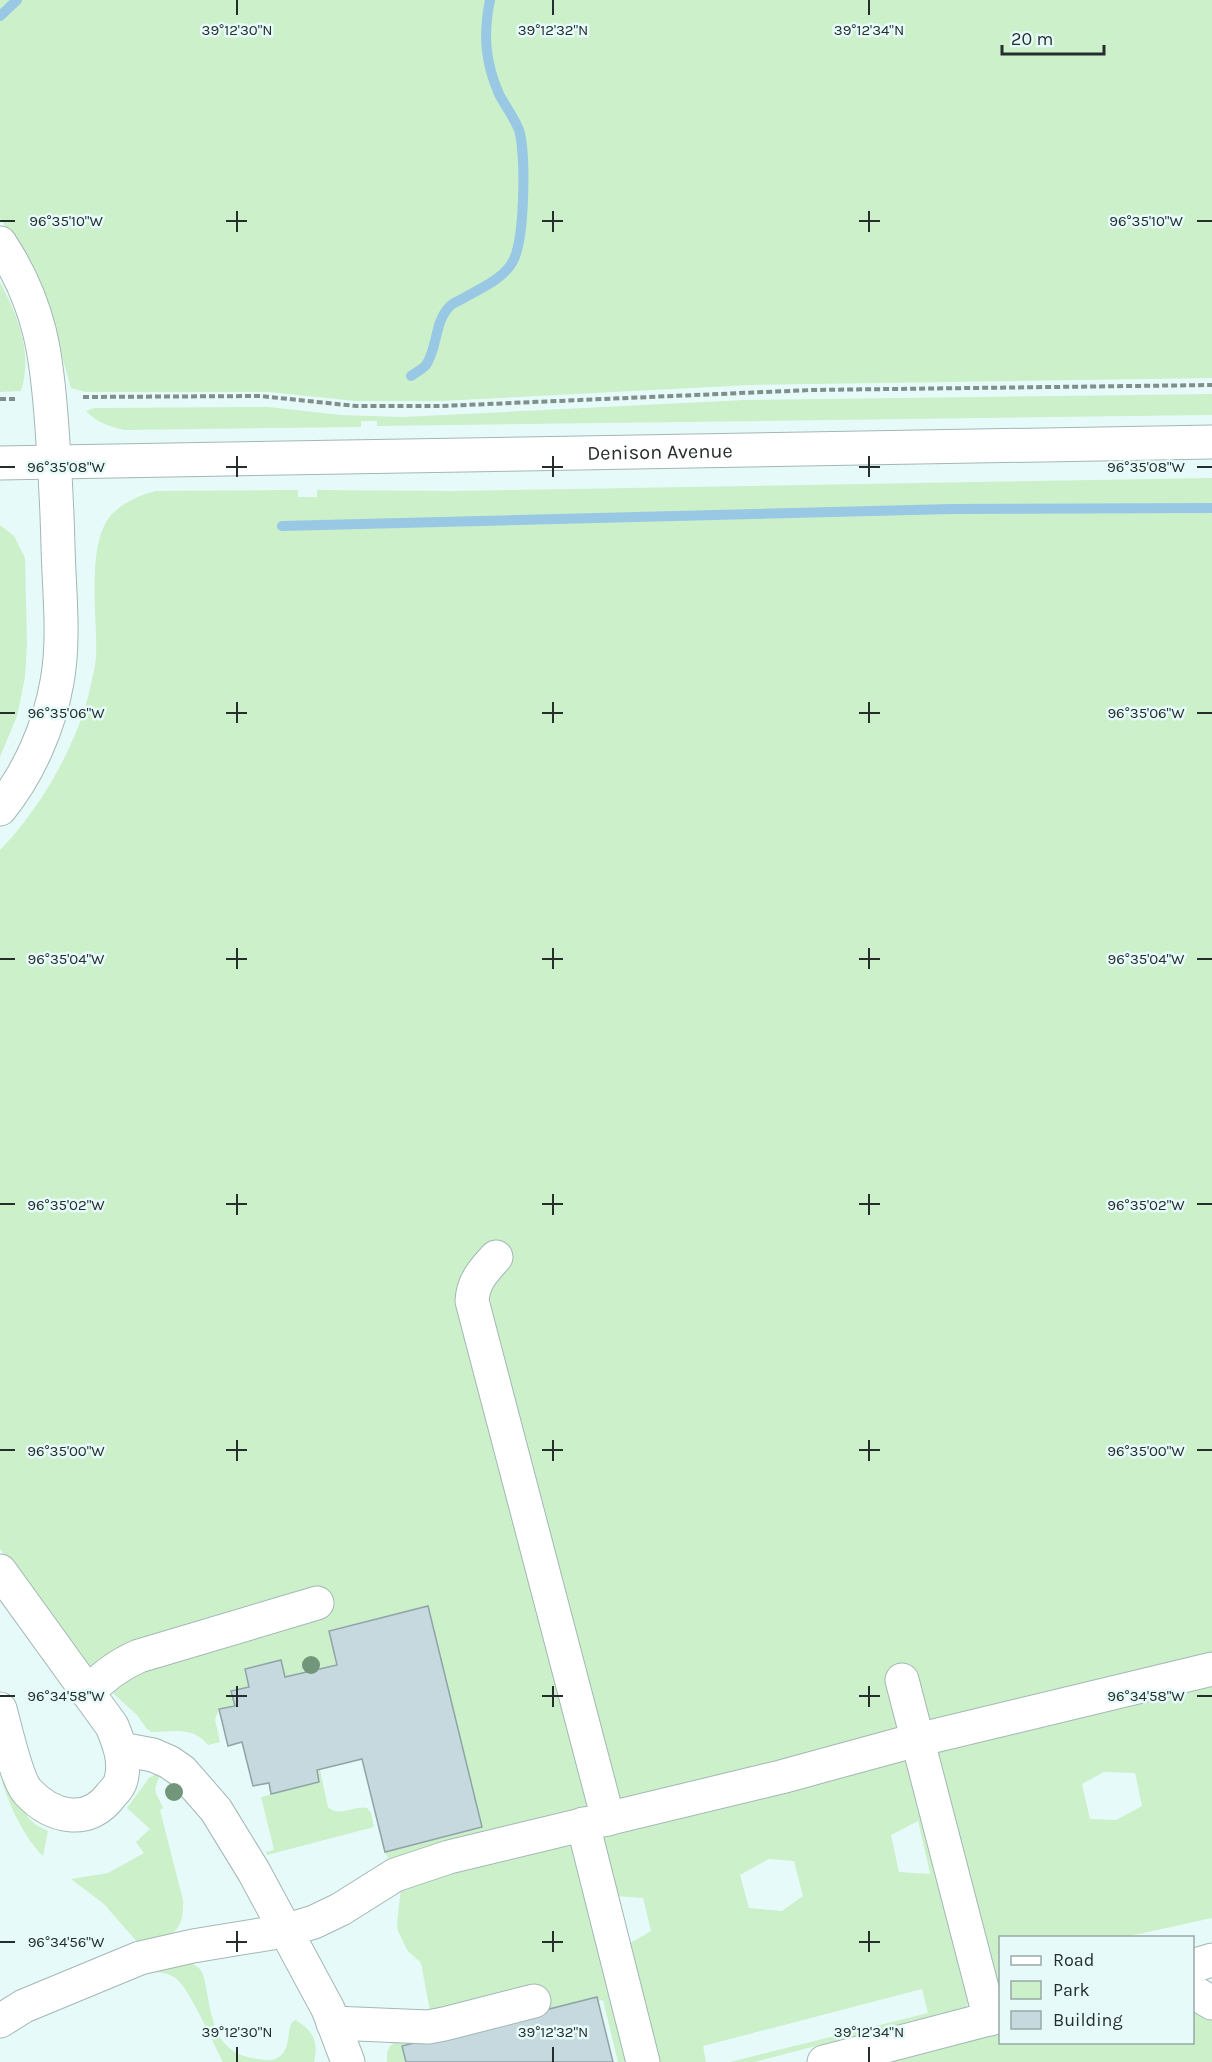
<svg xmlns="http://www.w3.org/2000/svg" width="1212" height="2062" font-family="Karla,sans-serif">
<rect width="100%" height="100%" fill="#e6fbf9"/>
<g fill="#ccf0ca" fill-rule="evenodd">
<polygon points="0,0 1212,0 1212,378 750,385 442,401 355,401 269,392 85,392 71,388 52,321 19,249 0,218"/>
<path d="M0,282C18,316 33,353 21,391L0,392Z"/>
<path d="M1212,394V415L377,426V421H361V427L124,430C109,426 97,423 86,411L94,408L268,407L341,415L403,417L744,400Z"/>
<path d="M1212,478V1659L393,1868L385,1852L482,1827L428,1606L329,1630L337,1665L320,1669L316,1659H307L302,1665L304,1673L285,1677L281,1660L245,1669L249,1687L231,1691L235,1706L219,1709L215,1719L220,1742L208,1745C193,1726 172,1732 151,1732L146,1728L137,1715L107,1688L52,1622L0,1549V850C41,808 79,742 91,684C93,675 95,666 96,657C98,620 85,543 112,514C124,502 140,495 156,491L298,490V497H317V490L452,491Z"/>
<polygon points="0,525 14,536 25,558 27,644 25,677 17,716 0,757"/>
<path d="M1212,1678V1918L1125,1937L1000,1938V2000L937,1751ZM1104,1772L1135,1773L1142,1806L1116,1820L1090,1819L1082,1784Z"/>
<path d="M0,1744C7,1764 15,1801 28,1817C33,1824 40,1827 48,1831L43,1856C25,1839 7,1802 1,1777C0,1767 0,1755 0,1744Z"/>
<path d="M907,1759L968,2002L967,2007L963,2010L924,2018L754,2062H730L928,2013L922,1989L703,2046L706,2062H651L595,1833ZM918,1821L930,1873V1874L899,1872L891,1835ZM769,1859L794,1861L803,1896L782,1911L749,1908L740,1875ZM614,1896L643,1898L651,1931L627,1945Z"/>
<path d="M317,1770H320L328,1807C339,1818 354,1805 367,1808L371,1813L374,1827L267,1855L266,1852L274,1850L261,1797L319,1782Z"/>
<path d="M154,1775H160C151,1796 157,1791 163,1808L160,1810L183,1900C185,1937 166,1939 137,1942L104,1904L71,1879L108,1873L144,1853L136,1842L150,1829L127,1808L149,1778Z"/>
<polygon points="573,1836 633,2062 618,2062 603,2000 598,2001 597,1997 402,2046 406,2062 387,2062 387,2053 390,2046 430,2011 421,1963 407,1950 398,1931 397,1923 401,1888"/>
<path d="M190,1962L199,1968L203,1974C213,2013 209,2053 258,2059C268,2061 277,2061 283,2053C290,2045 287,2032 292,2022L296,2020C313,2031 319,2041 314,2062H223C213,2044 189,1986 174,1977C164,1971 154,1972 142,1973Z"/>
<polygon points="1193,2002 1212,2012 1212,2062 856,2062 1000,2025 1000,2042 1192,2042"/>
</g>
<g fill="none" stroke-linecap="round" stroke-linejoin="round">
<g stroke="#99c8e5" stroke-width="10">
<polyline points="0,16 17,0"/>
<path d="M411,376C416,372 423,369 426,365C438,347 434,322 450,306C453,303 458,301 462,299C479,289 504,279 513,261C525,239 526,153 519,130C514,117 505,106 499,94C485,62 483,34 490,0"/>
<polyline points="282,526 952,509 1212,508"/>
</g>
</g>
<g fill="#c5d9de" stroke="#90a3a7" stroke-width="1.5">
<polygon points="428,1606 482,1827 385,1852 362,1759 317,1770 319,1782 271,1794 269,1783 253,1786 242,1742 228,1746 219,1709 235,1706 231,1691 249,1687 245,1669 281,1660 285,1677 337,1665 329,1631"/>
<polygon points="597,1997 613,2062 406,2062 402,2046"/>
</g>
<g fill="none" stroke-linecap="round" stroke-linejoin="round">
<defs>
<g id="minor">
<path d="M0,243C41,305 47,356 52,428C55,468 57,507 58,546C59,591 65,638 57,682C49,727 29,773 0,809"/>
<path id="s1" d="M0,463L1212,442"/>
<path d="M496,1257C483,1271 473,1282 472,1301L608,1819"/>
<path d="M0,1571L112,1726C119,1743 126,1761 121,1780C120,1785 115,1791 111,1795C89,1826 52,1818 28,1792C17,1781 5,1727 0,1709"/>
<polyline points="902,1680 990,2019"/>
<path d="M88,1693C103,1676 118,1665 139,1656L317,1603"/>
<polyline points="121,1749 153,1755 169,1762 182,1771 216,1810 254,1872 328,2009 348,2062"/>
<polyline points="583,1824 643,2062"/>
<polyline points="1192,1966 1212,1960"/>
<polyline points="1192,1991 1212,2003"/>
<polyline points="0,2021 24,2006 140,1958 193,1946 284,1931 314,1922 341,1909 395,1875 449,1857 781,1777 909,1742 1212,1669"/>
<polyline points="333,2023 428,2027 444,2024 534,2001"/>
<polyline points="824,2062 1000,2016"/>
</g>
</defs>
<use href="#minor" stroke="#a3b7b5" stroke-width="35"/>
<g stroke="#808e8c" stroke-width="4" stroke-dasharray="6 3" stroke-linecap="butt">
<polyline points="83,397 260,396 356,406 442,406 811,390 1212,385"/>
<polyline points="0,399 15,399"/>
</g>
<use href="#minor" stroke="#fff" stroke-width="33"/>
</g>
<g fill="#71967a">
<circle cx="311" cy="1665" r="9"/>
<circle cx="174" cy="1792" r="9"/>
</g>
<path fill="none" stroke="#262e2d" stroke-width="2" d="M237,0V15M553,0V15M869,0V15M237,211V232M553,211V232M869,211V232M0,221H15M226,221H247M542,221H563M859,221H880M1197,221H1212M237,456V477M553,456V477M869,456V477M0,467H15M226,467H247M542,467H563M859,467H880M1197,467H1212M237,702V723M553,702V723M869,702V723M0,713H15M226,713H247M542,713H563M859,713H880M1197,713H1212M237,948V969M553,948V969M869,948V969M0,959H15M226,959H247M542,959H563M859,959H880M1197,959H1212M237,1194V1215M553,1194V1215M869,1194V1215M0,1204H15M226,1204H247M542,1204H563M859,1204H880M1197,1204H1212M237,1440V1461M553,1440V1461M869,1440V1461M0,1450H15M226,1450H247M542,1450H563M859,1450H880M1197,1450H1212M237,1686V1707M553,1686V1707M869,1686V1707M0,1696H15M226,1696H247M542,1696H563M859,1696H880M1197,1696H1212M237,1931V1952M553,1931V1952M869,1931V1952M0,1942H15M226,1942H247M542,1942H563M859,1942H880M237,2047V2062M553,2047V2062M869,2047V2062"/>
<g text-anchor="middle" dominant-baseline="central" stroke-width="5" stroke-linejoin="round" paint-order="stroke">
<g font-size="20" fill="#262e2d" stroke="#e6fbf9">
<text stroke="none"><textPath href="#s1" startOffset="660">Denison Avenue</textPath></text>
</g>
</g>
<g font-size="15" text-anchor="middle" fill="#262e2d" stroke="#e6fbf9" stroke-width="5" stroke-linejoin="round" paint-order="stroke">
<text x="237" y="35">39°12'30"N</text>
<text x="553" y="35">39°12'32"N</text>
<text x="869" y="35">39°12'34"N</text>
<text x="66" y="226">96°35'10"W</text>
<text x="1146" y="226">96°35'10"W</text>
<text x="66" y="472">96°35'08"W</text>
<text x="1146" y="472">96°35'08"W</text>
<text x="66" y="718">96°35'06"W</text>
<text x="1146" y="718">96°35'06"W</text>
<text x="1146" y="964">96°35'04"W</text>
<text x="66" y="964">96°35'04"W</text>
<text x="1146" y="1210">96°35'02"W</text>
<text x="66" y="1210">96°35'02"W</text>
<text x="66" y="1456">96°35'00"W</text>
<text x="1146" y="1456">96°35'00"W</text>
<text x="1146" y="1701">96°34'58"W</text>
<text x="66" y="1701">96°34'58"W</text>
<text x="66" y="1947">96°34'56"W</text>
<text x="237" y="2037">39°12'30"N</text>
<text x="553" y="2037">39°12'32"N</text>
<text x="869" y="2037">39°12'34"N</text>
</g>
<rect x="999" y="1936" width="195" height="108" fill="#e6fbf9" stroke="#99a9a7" stroke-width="1.5"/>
<rect x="1011" y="1956" width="30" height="9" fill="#ffffff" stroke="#99a9a7" stroke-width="1.5"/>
<text x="1053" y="1966" font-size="18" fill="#262e2d">Road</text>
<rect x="1011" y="1981" width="30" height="18" fill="#ccf0ca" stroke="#99a9a7" stroke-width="1.5"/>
<text x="1053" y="1996" font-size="18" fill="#262e2d">Park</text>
<rect x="1011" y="2011" width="30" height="18" fill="#c5d9de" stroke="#99a9a7" stroke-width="1.5"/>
<text x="1053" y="2026" font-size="18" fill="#262e2d">Building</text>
<path d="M1002 45v9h102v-9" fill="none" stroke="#262e2d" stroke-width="3"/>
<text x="1011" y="45" font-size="18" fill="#262e2d" stroke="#e6fbf9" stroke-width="4.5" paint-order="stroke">20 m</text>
</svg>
